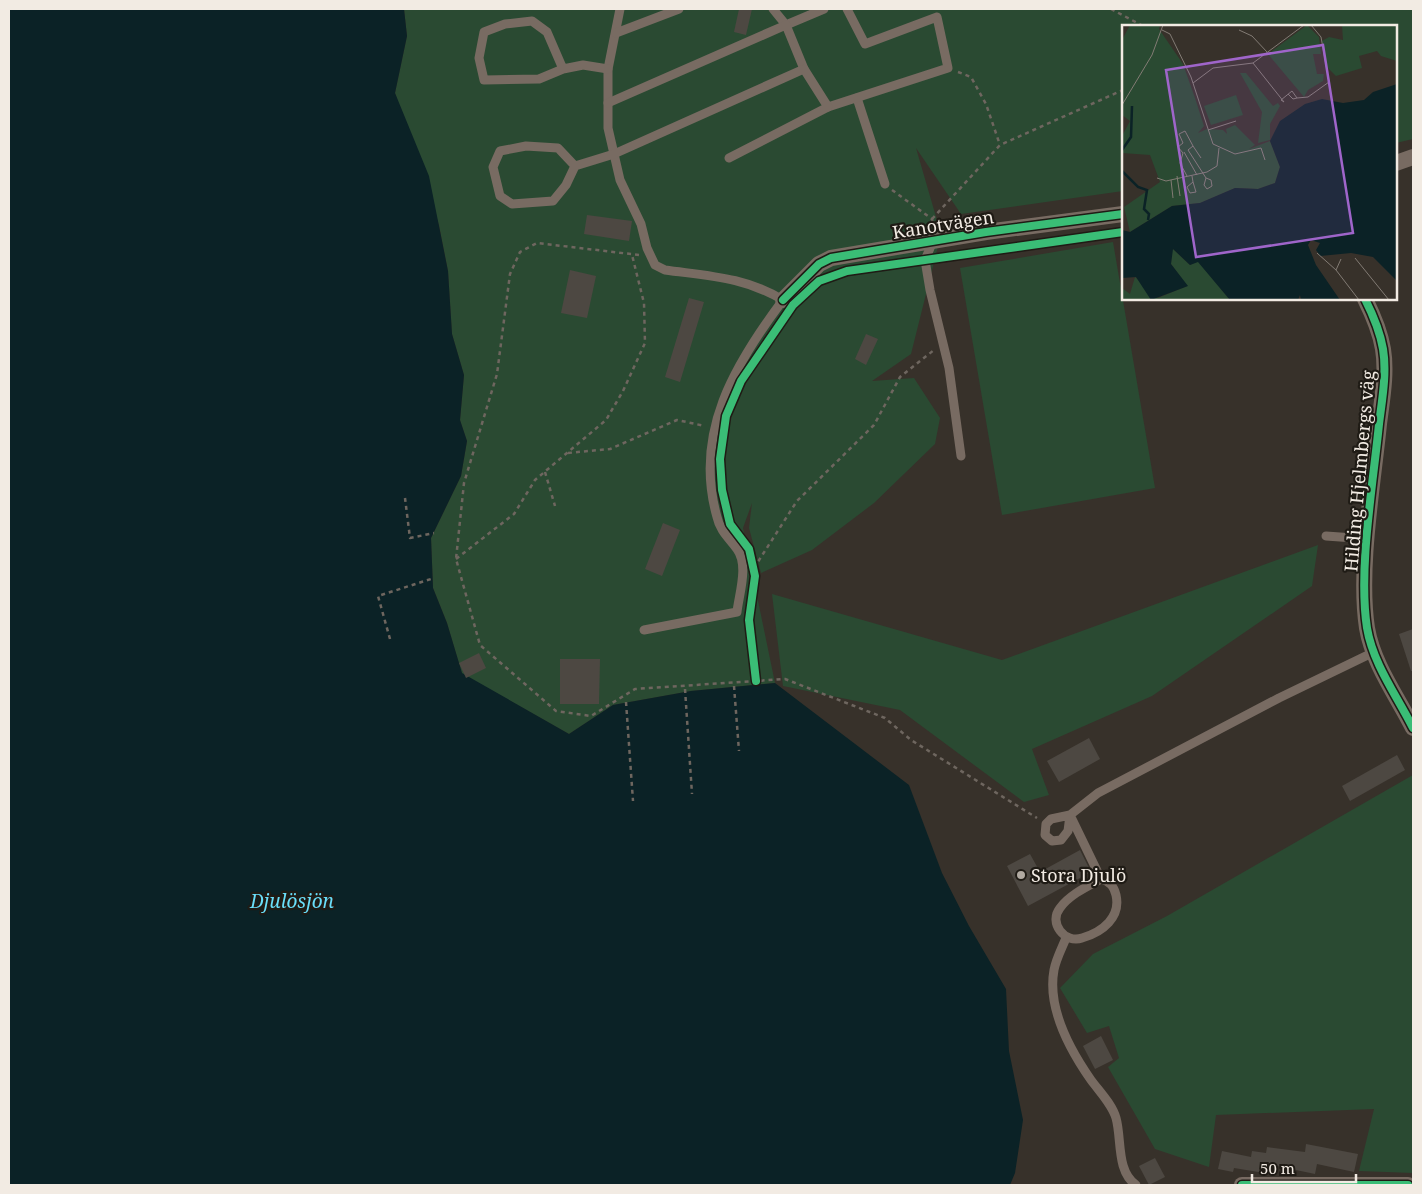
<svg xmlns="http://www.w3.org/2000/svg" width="1422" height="1194" font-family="'Noto Serif',serif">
<rect width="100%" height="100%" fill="#37312a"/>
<g fill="#2a4a32">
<polygon points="404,9 1413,9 1413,139 1396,143 1396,26 1123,26 1123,191 961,214 916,148 941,234 911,354 872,381 914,378 940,418 935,444 874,503 812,550 761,573 749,528 752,503 743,528 775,683 691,691 613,705 569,734 462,674 447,623 433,588 431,538 461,476 467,441 460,420 464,375 452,334 448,271 439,225 395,93 407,36"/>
<polygon points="1113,242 1155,488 1002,515 960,268"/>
<polygon points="1318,545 1312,586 1152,696 1032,749 1049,795 1024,802 900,710 783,686 772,594 1002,660"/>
<polygon points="1413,775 1413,1173 1359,1171 1374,1109 1216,1115 1209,1167 1155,1149 1108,1067 1119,1058 1109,1026 1087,1033 1060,988 1093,954 1167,916"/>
</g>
<polygon fill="#0b2226" points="9,9 404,9 407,36 395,93 429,176 448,271 452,334 464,375 460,420 467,441 461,476 431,538 433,588 447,623 462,673 569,734 613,705 691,691 775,683 909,785 942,873 969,926 1006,989 1009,1051 1023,1120 1015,1173 1010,1185 9,1185"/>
<g fill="#4d4842">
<polygon points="739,9 752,9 746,35 734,32"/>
<polygon points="587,215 632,221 629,241 584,234"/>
<polygon points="570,270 596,276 587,318 561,313"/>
<polygon points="689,298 704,302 680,382 665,377"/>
<polygon points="866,334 878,339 866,365 855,359"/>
<polygon points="663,523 680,530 662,576 645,569"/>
<polygon points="1413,629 1413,671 1411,671 1399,634"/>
<polygon points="479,653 486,668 466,678 459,663"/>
<polygon points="560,659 600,659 599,704 560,704"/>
<polygon points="1089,738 1100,759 1059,782 1047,761"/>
<polygon points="1397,755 1405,770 1350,801 1342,786"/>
<polygon points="1080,850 1091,872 1028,906 1007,866 1030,854 1040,872"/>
<polygon points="1101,1036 1113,1060 1095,1069 1083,1046"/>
<polygon points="1306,1144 1358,1154 1354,1172 1317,1164 1315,1174 1277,1166 1276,1175 1234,1168 1233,1172 1218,1169 1222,1151 1251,1157 1252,1151 1266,1153 1267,1147 1305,1152"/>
<polygon points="1155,1158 1165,1177 1149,1185 1139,1166"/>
</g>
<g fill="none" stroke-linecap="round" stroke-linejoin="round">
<g stroke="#6e665f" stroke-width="2.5" stroke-dasharray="4 4" stroke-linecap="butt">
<polyline points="1111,9 1143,26"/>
<polyline points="958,72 971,77 986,104 1000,145"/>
<polyline points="892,190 932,219 933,227"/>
<polyline points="932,219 1000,145 1123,90"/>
<polyline points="639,255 537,243 520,252 510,274 497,374 464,483 456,559 480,645 556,711 591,716 635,689 785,679 885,718 911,740 1037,818"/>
<polyline points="568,453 610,449 677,420 705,426"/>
<polyline points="545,472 555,506"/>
<polyline points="405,498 410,538 434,533"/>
<polyline points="456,559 514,514 535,480 606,420 623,391 645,343 644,303 632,255"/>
<polyline points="754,568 797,501 874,425 900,377 934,350"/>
<polyline points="390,639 378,596 431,579"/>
<polyline points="734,686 739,751"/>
<polyline points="685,689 692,794"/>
<polyline points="626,702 633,801"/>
</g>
<g stroke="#786b62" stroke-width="9">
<path d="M620,9L608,69V128L620,180L641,224L647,248L655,265L665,270C708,276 745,277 783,300C735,364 693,433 717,517C720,531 729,538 737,549C749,565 739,594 737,612L644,630"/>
<polyline points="773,9 786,25 824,9"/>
<polyline points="616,33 679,9"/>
<polyline points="563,69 539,79 484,80 479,58 484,32 505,24 532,21 547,32 563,69 583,65 608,69"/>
<polyline points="857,98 885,184"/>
<polyline points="608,103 786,25 804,69"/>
<polyline points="828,107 948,68 937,17 865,44 847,9"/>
<polyline points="575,166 558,148 526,146 500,151 493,167 500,196 512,204 553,201 566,185 575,166 614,154 804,69 828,107 729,158"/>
<polyline points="933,241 925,260 930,290 949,368 961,456"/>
<polyline points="1326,536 1368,539"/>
<path d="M1101,879C1088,886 1069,895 1060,908C1048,923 1065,944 1082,938C1103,932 1121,917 1116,895C1114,886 1109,881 1101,879L1070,815L1051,819L1046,824L1045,835L1052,841L1061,840L1068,831L1070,815L1098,793L1279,698L1372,653"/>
<path d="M1066,938C1062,948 1056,959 1054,970C1047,1008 1070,1050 1091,1080C1099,1091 1112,1104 1116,1118C1122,1139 1116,1171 1136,1185"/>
</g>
<g stroke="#786b62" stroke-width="16">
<polyline points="1396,163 1413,157"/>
<path d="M1365,299C1373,315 1380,331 1383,349C1387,373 1382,400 1379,424C1373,485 1358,569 1367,628C1373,664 1397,696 1413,728"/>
<polyline points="783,300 819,264 831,258 986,232 1123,214"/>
<polyline points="1242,1185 1408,1185"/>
</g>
<defs>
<g id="cycleway">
<path d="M1365,299C1373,315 1380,331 1383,349C1387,373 1382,400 1379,424C1373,485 1358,569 1367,628C1373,664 1397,696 1413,728"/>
<polyline points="783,300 819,264 831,258 986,232 1123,214"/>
<polyline points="756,681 749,620 755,576 749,549 730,524 722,490 720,459 726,416 741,381 793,305 819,281 847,271 1123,232"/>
<polyline points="1242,1185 1408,1185"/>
</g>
</defs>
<use href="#cycleway" stroke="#1f1b15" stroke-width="11"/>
<use href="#cycleway" stroke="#3abd76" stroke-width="8"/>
</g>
<circle fill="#b1aaa2" stroke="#1f1b15" stroke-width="2" cx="1021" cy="875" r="5"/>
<g text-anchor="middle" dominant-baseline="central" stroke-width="4.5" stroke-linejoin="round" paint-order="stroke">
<g font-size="18" fill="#f2ebe3" stroke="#1f1b15">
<text transform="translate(943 224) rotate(-9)">Kanotvägen</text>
<text transform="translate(1359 471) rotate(-85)">Hilding Hjelmbergs väg</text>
</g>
<g font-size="18" fill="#f2ebe3" stroke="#1f1b15" text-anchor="start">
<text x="1031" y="875">Stora Djulö</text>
</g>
<g font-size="19" font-style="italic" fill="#69def9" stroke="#1f1b15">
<text x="292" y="901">Djulösjön</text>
</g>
</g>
<g transform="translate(1122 25)">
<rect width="275" height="275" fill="#37312a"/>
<path d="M8,0H38L37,4L61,39L73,73L82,101L76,108L85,104L101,105L105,109L104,104L113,100L133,120L127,124L148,116L158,142L153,158L136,164L113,163L78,178L50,181L8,207L2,182L38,157L28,130L0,128V111L8,96L0,90V15ZM185,0L197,12L199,29H191L195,49H202L201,56L186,65L182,72L146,29ZM220,0H275V36L259,31L255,26L237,31L240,43L214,51L205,42L200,16L207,12L221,15ZM118,48H124L151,81L156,78L158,81L148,99V115L136,118L140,87ZM114,70L121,90L89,100L82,81ZM50,223L68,240L76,236L108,275H0V263L8,269L13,252L36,273L65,261L49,239Z" fill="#2a4a32"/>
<path d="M275,59V256L251,232L229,228L198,231L194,225L198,218L189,215L186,220L194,240L218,275H179L178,270L176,275H108L76,237L68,240L51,224L49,239L66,261L29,275L14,252L0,253V205L8,207L50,181L78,178L113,163L136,164L153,158L158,142L148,116L158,96L183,79L200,74L221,78L242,75L251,67Z" fill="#0b2226"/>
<path fill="none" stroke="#0b2226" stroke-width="2.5" d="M0,125L9,112L10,81M0,146L16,162L25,165L22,184L27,189L26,195"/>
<path fill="none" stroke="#827b74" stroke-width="1" d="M40,5L48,9L69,52L91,119L113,129L139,123L143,135M117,5L130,11L145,27M131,38L162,77L159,75M71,58L91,43L131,38L182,0M175,73L186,72L207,57L199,12L189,0M159,75L170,66L175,73L171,74L166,69M0,80L30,30L41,0M86,105L114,96M62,127L75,150M79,133L71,121L66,125L84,153L89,155L90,161L85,164L82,160L84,153M55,151L58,171M65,151L58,138L61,128L56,122L61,118L57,109L63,106L71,121M70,151L71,157L65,162L68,168L74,167L71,157M35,153L44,156L85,147L95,141L97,123M49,155L51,173M195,228L214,245L219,234M233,233L267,275M214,245L237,275"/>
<path fill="#9f65ca" fill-opacity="0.15" stroke="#9f65ca" stroke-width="2.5" d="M201,20L231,208L74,232L44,45Z"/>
<rect width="275" height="275" fill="none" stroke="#f2ebe3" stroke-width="2.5"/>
</g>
<rect width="1422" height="1194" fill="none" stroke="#f2ebe3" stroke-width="20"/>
<path d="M1252 1174v8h104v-8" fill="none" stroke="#f2ebe3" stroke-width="2.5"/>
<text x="1260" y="1174" font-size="15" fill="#f2ebe3" stroke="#1f1b15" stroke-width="4" paint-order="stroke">50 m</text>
</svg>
